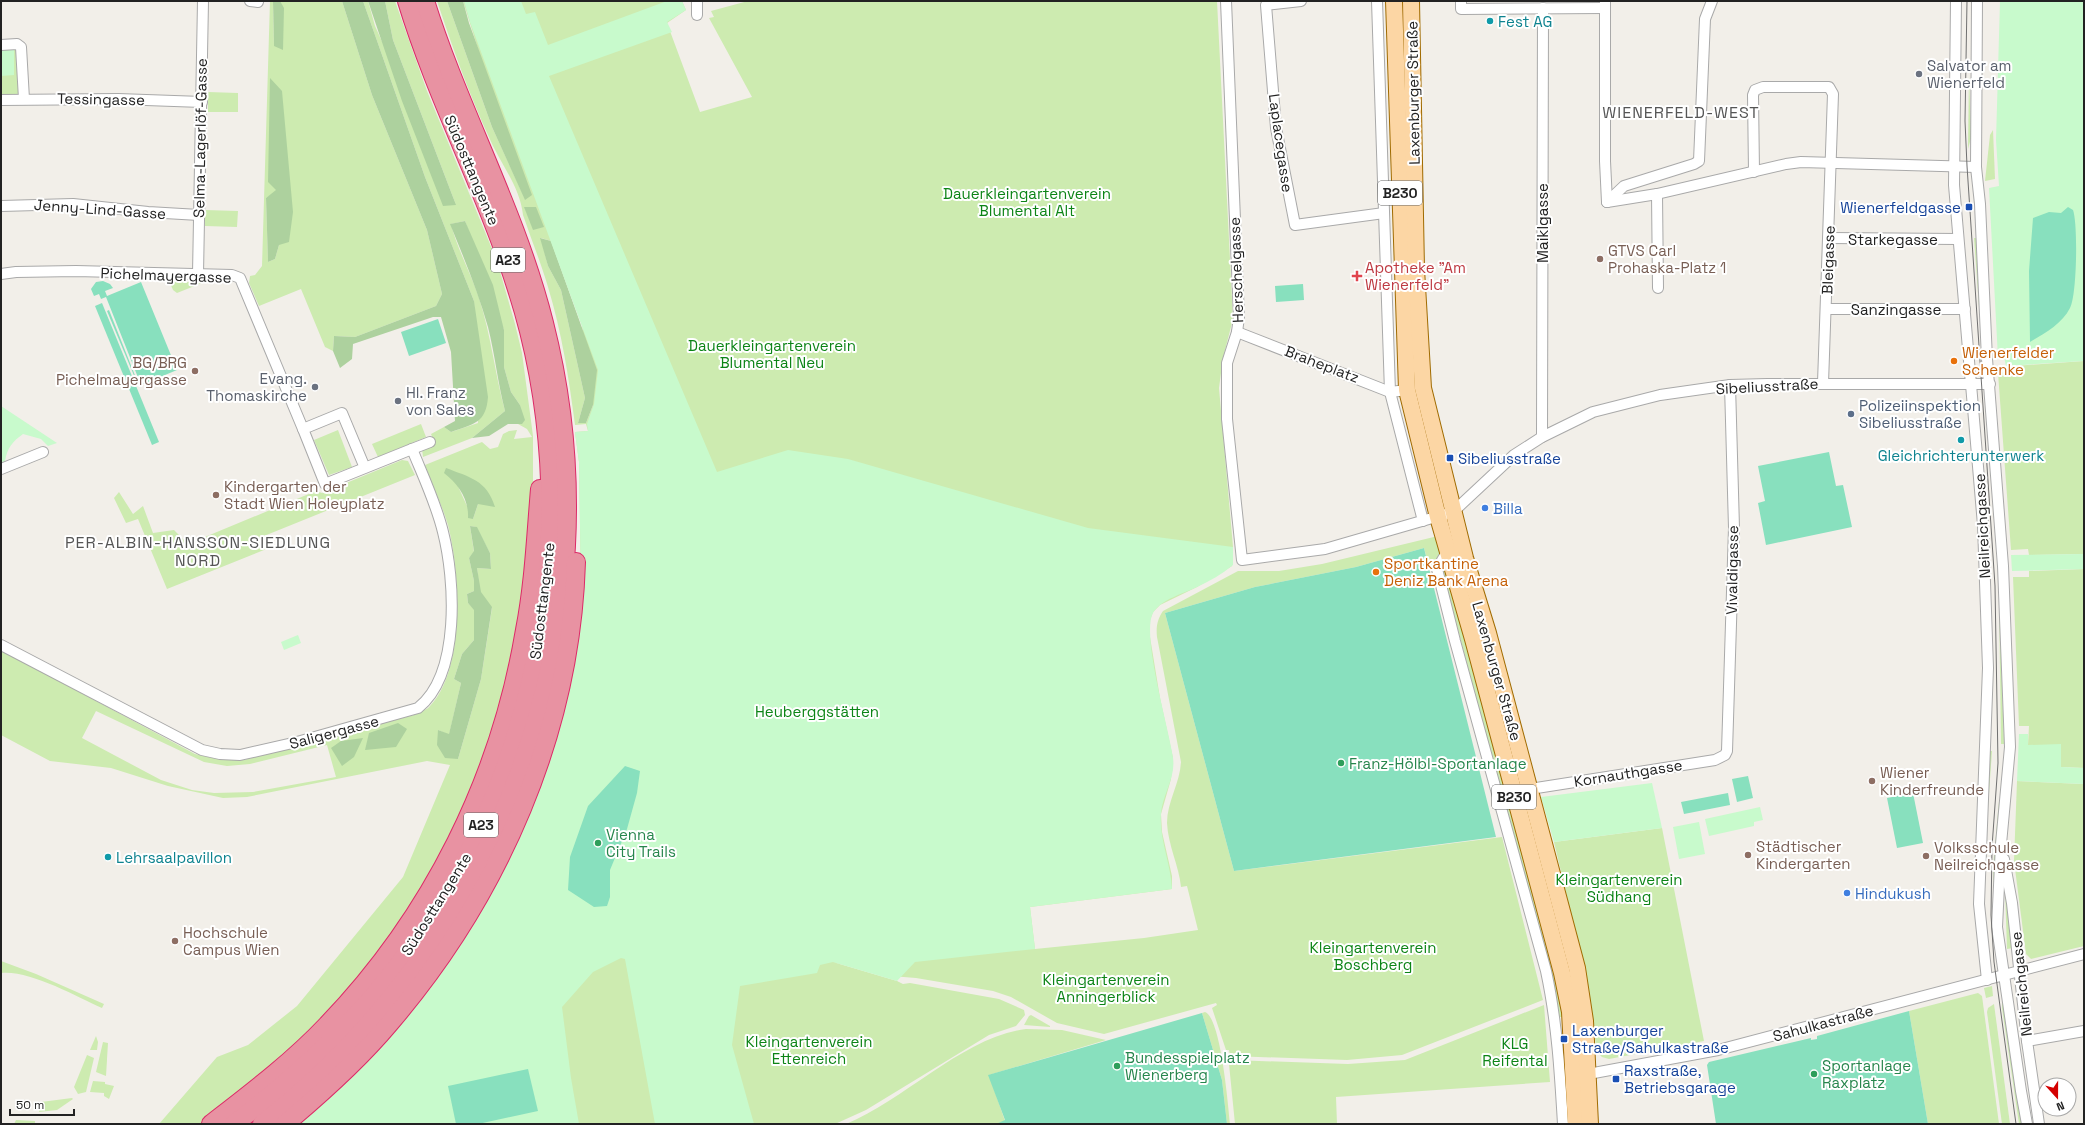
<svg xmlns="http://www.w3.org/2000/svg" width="2085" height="1125" font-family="'Space Grotesk',sans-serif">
<rect width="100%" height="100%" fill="#f2efe9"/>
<g fill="#cdebb0" fill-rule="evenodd">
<path d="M270,1H273L274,46L280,1H342L372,95L427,230L442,294L436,306L355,337L334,336L333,351L325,347L301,289L259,306L249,283L250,276L255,275L262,266ZM277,191L279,245L275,259L268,262L266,198Z"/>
<path d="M363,1H368L375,26L456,205L393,40L385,1H395L427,91L497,261L515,324L522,353L533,436V496L520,645L482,772L437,868L349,993L250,1087L201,1124H159L217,1057L248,1045L297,1006L403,877L450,765L427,761L247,797L223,798L168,786L111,768L50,761L1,735V650L195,754L218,759L244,760L414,715C419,712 427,710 430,706C466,668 460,572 448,525C442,505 432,485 425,465L482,442L490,449L498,447L503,434L509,431L517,430L514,439L532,437L527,429L518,424H522L520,405L511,392L504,367V330L465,221L451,224C457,249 471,273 479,298C491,335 495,374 505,411L472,438L423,457L422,449L435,444L431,434L444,427L451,432L478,423L474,301L425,177ZM456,482L478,504L473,519ZM470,526L476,527L490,553L491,569L477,568L480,592L492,608L481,679L458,759L438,730L449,735L461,683L454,679L462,654L474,640V609L468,603L467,594L474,591V581L469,558L474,552ZM96,711L204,762L227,766L250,764L327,745L336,777L253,792L214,793L192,790L161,780L82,738Z"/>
<path d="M437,1H447L492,127L525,199L463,1H682L686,10L667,23L700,112L752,97L709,18L714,17L711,11L748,1H1217L1233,319L1223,358L1219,388L1233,547L1232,566L1197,587L1160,605L1153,612L1149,623L1150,637L1160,698L1173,758L1171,779L1161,814L1162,832L1172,876V889L1030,907L1035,949L1144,938L1198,930L1187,886L1181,887C1179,866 1168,845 1167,823C1167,802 1180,783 1181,762L1157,637C1156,627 1157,620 1163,611L1238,571H1279L1322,564L1438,536L1442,549L1434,564L1429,566L1424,548L1356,567L1255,587L1165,613L1234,871L1502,837L1543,1000L1402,1055L1347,1060L1230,1056L1229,1050H1226L1212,1008L1217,1005L1216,1003L1104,1034L1057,1023L1011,997L993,991L916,978L891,976L833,962L897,981L903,984L910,983L999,999L1024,1010L1025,1015L1016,1026L989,1035L866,1110L835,1124H541L581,589L579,462L575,432L588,431L586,424L575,425C569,379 562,333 548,287C541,263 531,239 523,215C520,186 499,162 488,135C468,91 452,46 437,1ZM541,238L551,241L582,325L593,405L586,423H578L585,398L561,290L548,266Z"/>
<polygon points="14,47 18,50 20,92 16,95 1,95 1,48"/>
<polygon points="1969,75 1971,138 1968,149"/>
<polygon points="208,92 238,93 238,112 208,112"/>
<polygon points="1993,130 1995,179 1985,181 1990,135"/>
<polygon points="205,210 238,211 237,227 205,226"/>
<polygon points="1974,238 1976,238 1980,321"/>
<polygon points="169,281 202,283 177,293 173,290"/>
<polygon points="2084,361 2084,554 2029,555 2028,549 2011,550 1998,373 2014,371 2014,366"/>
<polygon points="421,424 426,437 378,457 372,444"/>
<polygon points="338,430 352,467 329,475 314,440"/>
<polygon points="402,460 408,461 415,475 264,536 269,548 167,589 138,519 126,523 114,498 119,492 133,514 143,506 153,533 174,530 188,544 316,491 322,493"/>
<polygon points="1444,568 1446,569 1556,974 1563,1017 1558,1017 1548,966 1442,570"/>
<polygon points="2084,569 2084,768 2061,767 2028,745 2029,726 2019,726 2013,577 2029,577 2029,571"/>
<polygon points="1999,597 2004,744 2001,744"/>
<polygon points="1988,751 1992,751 1986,836"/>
<polygon points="2017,781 2084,784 2084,946 2031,959 2026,954 2014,861"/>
<polygon points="1999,801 2001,801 1994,890 1993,867"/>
<polygon points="1662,828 1704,1041 1609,1059 1602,1057 1597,1052 1586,977 1554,842"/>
<polygon points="2005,889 2013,948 2007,949"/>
<path d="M1,961L36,974L104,1004L102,1008C75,996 30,970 1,973Z"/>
<polygon points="1992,986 1993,996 1986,998 1984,988"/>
<polygon points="1978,993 1982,996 1999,1124 1928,1124 1909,1011"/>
<polygon points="2005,1001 2022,1124 2019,1124 2002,1008 2002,1002"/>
<polygon points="1994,1004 2010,1124 2002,1124 1987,1012 1988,1008"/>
<polygon points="1544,1005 1550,1082 1336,1097 1337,1124 1235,1124 1229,1064 1232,1060 1348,1064 1405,1060"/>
<path d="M1205,1012C1221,1018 1228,1105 1230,1124H1227L1222,1080L1202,1013Z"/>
<polygon points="1031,1015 1050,1026 1050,1027 1024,1025 1029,1016"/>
<path d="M1026,1029L1062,1030L1106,1040L989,1075L1005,1121L996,1124H846C905,1100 963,1037 1026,1029Z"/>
<polygon points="96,1036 98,1042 97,1050 90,1050"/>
<polygon points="103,1042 108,1043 106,1076 96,1072"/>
<polygon points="87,1055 94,1058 86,1092 78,1094 74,1087"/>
<polygon points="93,1081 105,1082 105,1084 114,1086 109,1099 104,1096 104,1093 90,1092"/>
<polygon points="72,1098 73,1099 57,1110 39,1112 41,1102"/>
<polygon points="16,1120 35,1121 35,1124 14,1124"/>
</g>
<g fill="#add19e">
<polygon points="273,1 280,1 284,8 283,50 274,46"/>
<path d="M342,1H363L425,177L474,301L488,397C486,423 474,424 451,432L444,427L455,421L451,352L441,317H433L353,344L352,359L340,368L333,351L334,336L355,337L436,306L442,294L427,230L372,95Z"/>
<polygon points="368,1 385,1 393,40 456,205 443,206 402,101"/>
<polygon points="447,1 463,1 469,23 532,195 525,200 492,127"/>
<polygon points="270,78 282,91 293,212 289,242 279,245 275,259 268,262 266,198 276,190 268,182"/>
<polygon points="524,207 536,207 544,227 533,230"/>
<path d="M465,221L493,285L504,330V367L511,392L520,405L525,420L522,424H508L489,436L472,438L505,411C498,384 495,355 488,327C478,292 464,258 450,224Z"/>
<polygon points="540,238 551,241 597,370 593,405 586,423 578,423 585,398 561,290 548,266"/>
<path d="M446,468C469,477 487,480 495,507L478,504L473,519L468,518C469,499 458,484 444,473Z"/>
<polygon points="470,526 477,527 490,553 491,569 477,568 481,592 492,607 481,679 458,759 445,758 437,745 438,730 449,734 461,683 454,679 462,654 474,640 474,610 468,603 467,594 474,591 474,581 469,558 474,551"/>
<polygon points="398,723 407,729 396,747 365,750 369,733"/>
<polygon points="363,738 354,757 342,766 331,748 341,741"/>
</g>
<g fill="#c8facc">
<path d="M464,1H521L526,14L535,12L548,45L667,1H682L686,10L667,22L672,32L549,76L717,472L788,450L848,459L1088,528L1233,547V565C1222,574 1210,581 1197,587C1183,594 1161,599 1153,613C1141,635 1169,729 1173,758C1176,778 1162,795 1161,814C1159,839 1171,864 1172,889L1030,907L1035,949L915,962L897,981L833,962L820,965L817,973L740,986L732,1045L754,1124H655L625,959L621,958L593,972L562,1007L571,1078L579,1124H294L335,1088L581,588L579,462L575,432L588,431L587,424L594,404L598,370L470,22Z"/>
<polygon points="2000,1 2084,1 2084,361 2006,366 2004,357 1998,358 1989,188 1999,186 1996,140"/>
<polygon points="1,50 14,50 14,75 1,76"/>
<path d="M1,406L57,443L48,446L41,439L23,434C13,441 7,448 5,461L1,463Z"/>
<polygon points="2084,554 2084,569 2012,571 2011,555"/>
<polygon points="298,635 301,643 284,650 281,642"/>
<polygon points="2019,734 2028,734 2028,745 2061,744 2061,767 2084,768 2084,784 2017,781"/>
<polygon points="1652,783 1662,828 1554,842 1541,797"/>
<polygon points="1760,807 1763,820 1754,822 1754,826 1709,836 1705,819"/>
<polygon points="1699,822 1705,854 1679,859 1673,827"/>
</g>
<g fill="#88e0be">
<path d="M2068,207L2073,210C2078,223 2077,296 2070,308C2062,324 2045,333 2030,342L2029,271L2033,218L2049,212L2061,213Z"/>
<polygon points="103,281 110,284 113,288 105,291 107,296 141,282 177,370 141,385 106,297 101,299 99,294 94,296 91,289 96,282"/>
<polygon points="1303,284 1304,300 1276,302 1275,286"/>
<polygon points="102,303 159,442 152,445 95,306"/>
<polygon points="109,310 136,378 135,378 107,311"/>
<polygon points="438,319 446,343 409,356 401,332"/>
<polygon points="1829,452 1836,486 1843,485 1852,527 1766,545 1758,503 1765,501 1758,466"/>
<polygon points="1424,548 1496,837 1234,871 1165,613 1255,587 1356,567"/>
<polygon points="625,766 640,771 637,793 627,829 610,870 610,897 607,906 594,907 568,890 570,857 588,806"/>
<polygon points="1748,776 1753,798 1737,802 1732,779"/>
<polygon points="1728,793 1730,805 1684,814 1681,802"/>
<polygon points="1913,793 1923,843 1897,848 1887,798"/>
<polygon points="1909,1011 1928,1124 1716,1124 1707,1065 1709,1062 1811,1038 1811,1040 1817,1039 1817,1036"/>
<polygon points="1202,1013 1222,1080 1227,1124 996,1124 1005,1120 988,1075"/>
<polygon points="528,1069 538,1111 478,1124 456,1124 448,1086"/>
</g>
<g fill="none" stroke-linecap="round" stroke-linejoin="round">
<defs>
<g id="street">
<polyline points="250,1 258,2"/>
<polyline points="1226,1 1239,317 1237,332 1227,363 1227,419 1242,560 1325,549 1453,512 1514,455 1542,437 1593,412 1660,395 1730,385 1767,384 1990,384"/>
<polyline points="1301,1 1266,5 1276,128 1295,225 1384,213"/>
<polyline points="1377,1 1390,392 1423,521"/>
<polyline points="1461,1 1461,9 1604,8"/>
<polyline points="1605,1 1605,161 1607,202"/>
<polyline points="1956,1 1954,185 1983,525 1988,668 1979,904 1987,980"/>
<polyline points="1977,1 1976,167 1980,204 1987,359 2003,566 2010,747 2001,844 1997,927 2021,1091 2027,1124"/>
<polyline points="697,15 697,1"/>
<polyline points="1,45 17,44 21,47 24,99"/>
<polyline points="1,100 118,99 202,102"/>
<polyline points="1754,172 1753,95 1755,90 1763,87 1829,87 1833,94 1823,383"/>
<polyline points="1657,194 1658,288"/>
<polyline points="1607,202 1657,194 1786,164 1801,162 1976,167"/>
<polyline points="1607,202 1624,186 1694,164 1699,161 1705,19 1712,1"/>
<polyline points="1,206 73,204 148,212 199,215"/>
<polyline points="1829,238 1958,239"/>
<polyline points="1,274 16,272 76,271 232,275 240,278 303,429"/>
<polyline points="198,274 203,1"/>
<polyline points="1827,309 1965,309"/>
<polyline points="1237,332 1390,392 1407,390"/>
<polyline points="1542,437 1543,8"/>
<polyline points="412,449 430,442"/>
<polyline points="1,469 43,452"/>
<path d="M1448,550L1437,569L1455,641L1546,971C1557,1022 1560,1073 1563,1124"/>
<path d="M1,645L202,750L220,754L240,755L297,742L418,708C461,674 455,579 443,532C436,503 423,476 412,449L325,484L303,429L342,413L365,468"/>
<polyline points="1530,789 1715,760 1725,755 1727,751 1734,528 1730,385"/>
<polyline points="2004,859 2012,903 2027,1041 2039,1124"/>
<polyline points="2027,1041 2084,1031"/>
<polyline points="1583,1075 1718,1050 2084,954"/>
</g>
<g id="primary">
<polyline points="1394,1 1407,390 1438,517 1473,639 1562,973 1570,1012 1576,1124"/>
<polyline points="1411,1 1416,269 1423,388 1465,558 1488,633 1577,968 1585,1021 1590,1124"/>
</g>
<g id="highway">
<path d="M211,1124C251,1093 292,1062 327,1025C432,916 500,779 525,630C534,584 536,536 540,489"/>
<path d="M234,1124C283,1087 328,1047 369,1001C526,820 587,563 529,331C500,216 441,113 407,1"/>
<path d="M262,1124C503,937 620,621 544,323C516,211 459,110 425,1"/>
<path d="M285,1124C322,1093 358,1061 389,1024C499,896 571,732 576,562"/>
</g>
</defs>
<use href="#street" stroke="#a9a9a9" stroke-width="12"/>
<use href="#primary" stroke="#a06b00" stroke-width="18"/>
<use href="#highway" stroke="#dc2a67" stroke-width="20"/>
<use href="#street" stroke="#fff" stroke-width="10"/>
<use href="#primary" stroke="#fcd6a4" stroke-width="16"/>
<use href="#highway" stroke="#e892a2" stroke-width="18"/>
<polyline stroke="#707070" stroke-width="1" points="1967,1 1965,121 1967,166 1995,586 1998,763 1992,847 1991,915 1994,962 2016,1124"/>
</g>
<g fill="#0f9aa8" stroke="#fff" stroke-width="1.5">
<circle cx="1490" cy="21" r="4"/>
<circle cx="1961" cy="440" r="4"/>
<circle cx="108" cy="857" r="4"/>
</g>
<g fill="#6b7280" stroke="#fff" stroke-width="1.5">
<circle cx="1919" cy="74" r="4"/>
<circle cx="315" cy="387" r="4"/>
<circle cx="398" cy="401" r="4"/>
</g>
<g fill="#1a4fb4" stroke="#fff" stroke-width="1.5">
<rect x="1965" y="203" width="8" height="8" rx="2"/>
<rect x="1446" y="454" width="8" height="8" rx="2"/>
<rect x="1560" y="1035" width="8" height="8" rx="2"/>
<rect x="1612" y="1075" width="8" height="8" rx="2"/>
</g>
<g fill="#8d6e63" stroke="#fff" stroke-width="1.5">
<circle cx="1600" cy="259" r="4"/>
<circle cx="195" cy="371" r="4"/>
<circle cx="216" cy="495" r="4"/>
<circle cx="1872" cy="781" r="4"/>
<circle cx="1748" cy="855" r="4"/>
<circle cx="1926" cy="856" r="4"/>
<circle cx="175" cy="941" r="4"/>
</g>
<path fill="#e0444e" stroke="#fff" stroke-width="1.5" d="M1355 270h4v4h4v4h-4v4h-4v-4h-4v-4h4z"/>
<g fill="#e8710a" stroke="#fff" stroke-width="1.5">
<circle cx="1954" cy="361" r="4"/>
<circle cx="1376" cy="572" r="4"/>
</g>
<circle fill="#5c6f8a" stroke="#fff" stroke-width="1.5" cx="1851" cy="414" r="4"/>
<g fill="#3f7fe0" stroke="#fff" stroke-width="1.5">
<circle cx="1485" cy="508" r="4"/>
<circle cx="1847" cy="893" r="4"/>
</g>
<g fill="#2e9e5b" stroke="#fff" stroke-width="1.5">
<circle cx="1341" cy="763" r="4"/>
<circle cx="598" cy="843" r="4"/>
<circle cx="1117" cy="1066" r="4"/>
<circle cx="1814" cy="1074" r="4"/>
</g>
<g text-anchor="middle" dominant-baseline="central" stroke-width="4" stroke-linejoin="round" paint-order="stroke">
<g fill="#fff" stroke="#646464" stroke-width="1">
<rect x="1378" y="181" width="44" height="24" rx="3"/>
<rect x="491" y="248" width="34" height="24" rx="3"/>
<rect x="1492" y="785" width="44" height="24" rx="3"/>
<rect x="464" y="813" width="34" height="24" rx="3"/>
</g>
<g font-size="14" font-weight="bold" fill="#222">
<text x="1400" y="193">B230</text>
<text x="508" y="260">A23</text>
<text x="1514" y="797">B230</text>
<text x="481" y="825">A23</text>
</g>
<g font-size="15" fill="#0d838f" stroke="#fff" text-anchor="start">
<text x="1498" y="21">Fest AG</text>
<text x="1961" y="455" text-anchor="middle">Gleichrichterunterwerk</text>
<text x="116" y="857">Lehrsaalpavillon</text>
</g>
<g font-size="15" fill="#5b616d" stroke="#fff" text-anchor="start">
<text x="1927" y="65">Salvator am<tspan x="1927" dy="17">Wienerfeld</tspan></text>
<text x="307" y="378" text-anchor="end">Evang.<tspan x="307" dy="17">Thomaskirche</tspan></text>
<text x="406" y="392">Hl. Franz<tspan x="406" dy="17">von Sales</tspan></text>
</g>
<g font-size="15" fill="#222" stroke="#fff">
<text transform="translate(1413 93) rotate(-91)">Laxenburger Straße</text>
<text transform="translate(101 99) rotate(1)">Tessingasse</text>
<text transform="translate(200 138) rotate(-89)">Selma-Lagerlöf-Gasse</text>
<text transform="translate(1281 143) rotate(82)">Laplacegasse</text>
<text transform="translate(472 170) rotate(67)">Südosttangente</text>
<text transform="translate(100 209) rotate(4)">Jenny-Lind-Gasse</text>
<text transform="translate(1542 223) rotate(-90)">Maiklgasse</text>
<text x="1893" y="239">Starkegasse</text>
<text transform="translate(1828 260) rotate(-88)">Bleigasse</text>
<text transform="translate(1236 270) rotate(-92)">Herschelgasse</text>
<text transform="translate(166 275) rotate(2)">Pichelmayergasse</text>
<text x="1896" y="309">Sanzingasse</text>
<text transform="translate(1322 364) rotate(21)">Braheplatz</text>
<text transform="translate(1767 386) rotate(-3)">Sibeliusstraße</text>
<text transform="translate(1982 526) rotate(-93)">Neilreichgasse</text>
<text transform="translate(1732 570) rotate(-89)">Vivaldigasse</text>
<text transform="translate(542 601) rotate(-83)">Südosttangente</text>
<text transform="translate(1497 671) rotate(74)">Laxenburger Straße</text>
<text transform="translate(334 732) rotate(-15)">Saligergasse</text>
<text transform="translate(1628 773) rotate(-9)">Kornauthgasse</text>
<text transform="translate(436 904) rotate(-58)">Südosttangente</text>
<text transform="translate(2021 984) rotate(-96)">Neilreichgasse</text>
<text transform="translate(1823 1023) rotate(-15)">Sahulkastraße</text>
</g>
<g font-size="15" fill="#0c8416" stroke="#fff">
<text x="1027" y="193">Dauerkleingartenverein<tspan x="1027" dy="17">Blumental Alt</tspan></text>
<text x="772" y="345">Dauerkleingartenverein<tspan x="772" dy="17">Blumental Neu</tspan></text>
<text x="817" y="711">Heuberggstätten</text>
<text x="1619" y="879">Kleingartenverein<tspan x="1619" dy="17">Südhang</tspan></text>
<text x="1373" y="947">Kleingartenverein<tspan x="1373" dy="17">Boschberg</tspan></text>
<text x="1106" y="979">Kleingartenverein<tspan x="1106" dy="17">Anningerblick</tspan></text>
<text x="809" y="1041">Kleingartenverein<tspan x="809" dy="17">Ettenreich</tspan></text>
<text x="1515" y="1043">KLG<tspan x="1515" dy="17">Reifental</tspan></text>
</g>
<g font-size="15" fill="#164399" stroke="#fff" text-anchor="start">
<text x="1961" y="207" text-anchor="end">Wienerfeldgasse</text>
<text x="1458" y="458">Sibeliusstraße</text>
<text x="1572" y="1030">Laxenburger<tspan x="1572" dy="17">Straße/Sahulkastraße</tspan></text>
<text x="1624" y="1070">Raxstraße,<tspan x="1624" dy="17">Betriebsgarage</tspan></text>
</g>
<g font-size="15" fill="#785e54" stroke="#fff" text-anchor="start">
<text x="1608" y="250">GTVS Carl<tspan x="1608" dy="17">Prohaska-Platz 1</tspan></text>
<text x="187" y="362" text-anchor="end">BG/BRG<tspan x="187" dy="17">Pichelmayergasse</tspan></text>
<text x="224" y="486">Kindergarten der<tspan x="224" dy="17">Stadt Wien Holeyplatz</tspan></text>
<text x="1880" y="772">Wiener<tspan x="1880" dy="17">Kinderfreunde</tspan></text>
<text x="1756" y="846">Städtischer<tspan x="1756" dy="17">Kindergarten</tspan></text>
<text x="1934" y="847">Volksschule<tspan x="1934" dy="17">Neilreichgasse</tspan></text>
<text x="183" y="932">Hochschule<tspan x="183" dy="17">Campus Wien</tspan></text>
</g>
<g font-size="15" fill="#be3a42" stroke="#fff" text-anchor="start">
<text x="1365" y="267">Apotheke "Am<tspan x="1365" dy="17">Wienerfeld"</tspan></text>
</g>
<g font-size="15" fill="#c56008" stroke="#fff" text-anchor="start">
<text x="1962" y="352">Wienerfelder<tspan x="1962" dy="17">Schenke</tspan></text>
<text x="1384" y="563">Sportkantine<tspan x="1384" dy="17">Deniz Bank Arena</tspan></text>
</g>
<g font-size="15" fill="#4e5e75" stroke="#fff" text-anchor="start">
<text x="1859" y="405">Polizeiinspektion<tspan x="1859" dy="17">Sibeliusstraße</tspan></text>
</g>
<g font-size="15" fill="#366cbe" stroke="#fff" text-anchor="start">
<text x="1493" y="508">Billa</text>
<text x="1855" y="893">Hindukush</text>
</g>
<g font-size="15" fill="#27864d" stroke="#fff" text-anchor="start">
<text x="1349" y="763">Franz-Hölbl-Sportanlage</text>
<text x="606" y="834">Vienna<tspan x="606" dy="17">City Trails</tspan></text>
<text x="1125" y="1057">Bundesspielplatz<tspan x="1125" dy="17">Wienerberg</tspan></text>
<text x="1822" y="1065">Sportanlage<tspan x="1822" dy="17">Raxplatz</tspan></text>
</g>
<g font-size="16" letter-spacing="1" fill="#555" stroke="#fff">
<text x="1681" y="112">WIENERFELD-WEST</text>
<text x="198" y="542">PER-ALBIN-HANSSON-SIEDLUNG<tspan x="198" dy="18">NORD</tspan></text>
</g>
</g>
<rect width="2085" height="1125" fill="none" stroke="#222222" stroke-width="4"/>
<g transform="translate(2057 1097) rotate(159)"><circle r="19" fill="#ffffff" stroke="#a7a7a7"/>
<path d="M0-3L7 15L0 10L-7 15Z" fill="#d40000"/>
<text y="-6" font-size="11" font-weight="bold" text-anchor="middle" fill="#222222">N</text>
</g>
<path d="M10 1109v6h64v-6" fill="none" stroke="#222222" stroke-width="2"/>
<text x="16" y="1109" font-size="12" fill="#222222" stroke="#ffffff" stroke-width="3" paint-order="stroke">50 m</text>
</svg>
